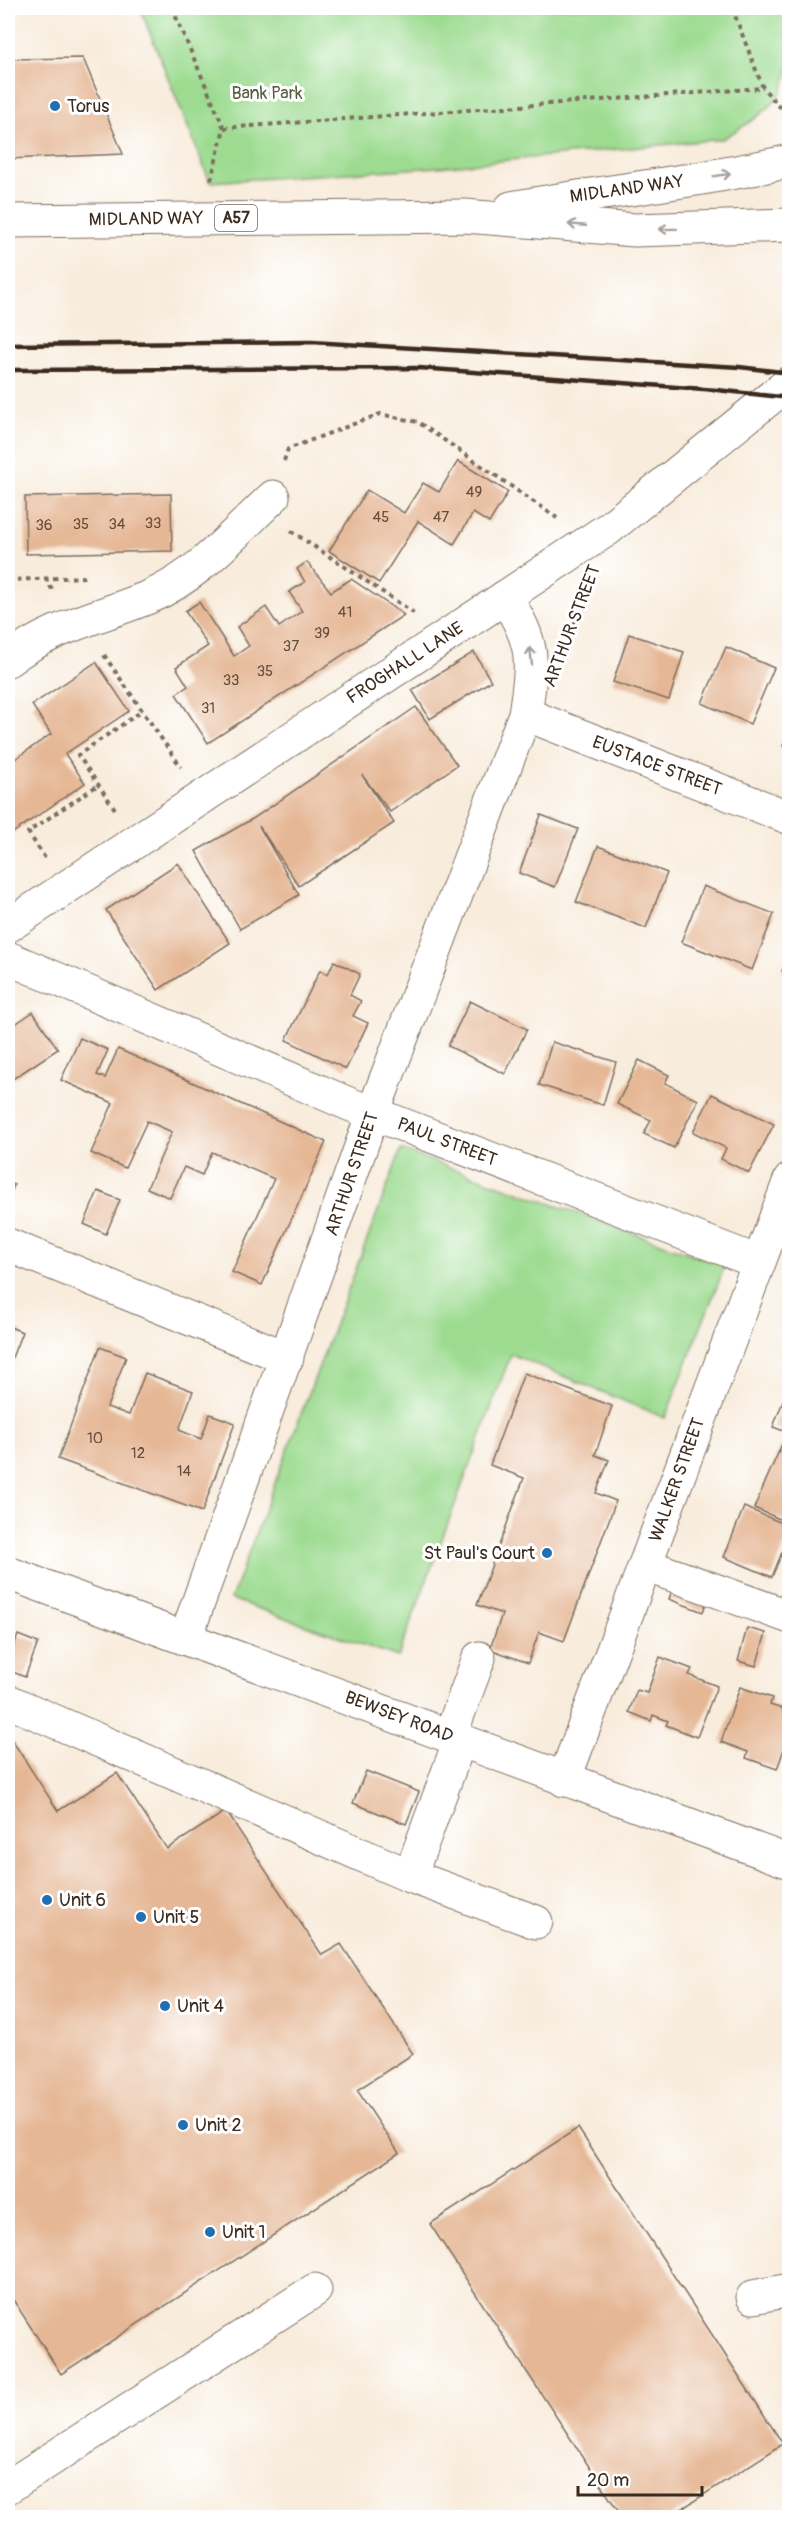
<svg xmlns="http://www.w3.org/2000/svg" width="797" height="2525" font-family="Pangolin,sans-serif">
<rect width="100%" height="100%" fill="#fff"/>
<filter id="ink" filterUnits="userSpaceOnUse"><feTurbulence type="fractalNoise" baseFrequency=".0167" numOctaves="2"/><feDisplacementMap in="SourceGraphic" scale="12" xChannelSelector="R" yChannelSelector="G"/><feConvolveMatrix kernelMatrix="1 2 1 2 8 2 1 2 1" color-interpolation-filters="sRGB"/></filter>
<filter id="wash" filterUnits="userSpaceOnUse"><feTurbulence type="fractalNoise" baseFrequency=".008" numOctaves="4" result="noise"/><feDisplacementMap in="SourceGraphic" scale="24" xChannelSelector="R" yChannelSelector="G"/><feGaussianBlur stdDeviation="1.35" result="paint"/><feColorMatrix in="noise" values="0 0 0 0 0 0 0 0 0 0 0 0 0 0 0 0 0 1.4 0 .05"/><feComposite in="paint" operator="in"/></filter>
<g filter="url(#wash)">
<rect width="100%" height="100%" fill="#f8ecdc"/>
<g fill="#9ddb91" stroke="#6c8258" stroke-width="1.5">
<path d="M140,8H789C790,87 795,97 722,139L439,167L210,182Z"/>
<polygon points="401,1150 725,1266 665,1418 511,1354 398,1657 231,1599"/>
</g>
<g id="blocks">
<g fill="#e5b795">
<polygon points="83,58 123,154 8,159 8,59"/>
<polygon points="458,461 508,492 489,523 473,513 454,544 418,521 379,583 329,551 367,490 404,513 423,483 439,492"/>
<polygon points="171,494 172,551 26,554 25,497"/>
<polygon points="307,562 331,592 351,579 404,615 208,743 176,694 188,686 176,667 208,646 185,611 199,602 234,656 249,646 237,627 266,607 279,627 302,611 289,592 305,582 297,569"/>
<polygon points="629,634 684,652 669,700 613,682"/>
<polygon points="726,647 774,668 750,724 702,703"/>
<polygon points="474,652 491,681 430,719 412,690"/>
<polygon points="96,662 129,711 65,754 85,783 8,836 8,764 51,734 32,705"/>
<polygon points="416,707 457,765 390,812 362,775 394,823 299,886 259,826 299,895 240,929 196,851 254,818"/>
<polygon points="789,726 789,749 783,746"/>
<polygon points="541,815 578,829 555,887 519,873"/>
<polygon points="598,846 667,873 646,928 576,902"/>
<polygon points="178,863 230,943 158,990 106,910"/>
<polygon points="703,886 774,914 752,970 681,942"/>
<polygon points="789,955 789,974 782,971"/>
<polygon points="334,961 360,974 350,995 361,1001 353,1016 368,1023 346,1069 286,1040 320,970 328,974"/>
<polygon points="470,1001 527,1029 505,1074 448,1046"/>
<polygon points="33,1012 58,1049 8,1082 8,1029"/>
<polygon points="80,1038 108,1050 97,1075 105,1078 118,1049 326,1142 262,1285 232,1272 274,1179 212,1152 202,1175 184,1167 170,1198 147,1188 172,1132 147,1121 125,1168 91,1153 113,1103 61,1080"/>
<polygon points="552,1042 616,1062 603,1105 539,1085"/>
<polygon points="639,1060 669,1075 665,1083 698,1100 674,1148 644,1134 651,1120 617,1104"/>
<polygon points="712,1094 774,1124 749,1173 721,1159 726,1148 693,1132"/>
<polygon points="8,1183 14,1185 8,1201"/>
<polygon points="98,1191 120,1200 106,1234 84,1224"/>
<polygon points="8,1326 22,1332 8,1368"/>
<polygon points="100,1347 126,1357 107,1407 129,1415 145,1373 193,1391 179,1430 201,1439 210,1414 235,1423 202,1512 58,1459"/>
<polygon points="524,1373 612,1406 595,1455 609,1460 596,1493 616,1501 564,1641 539,1632 528,1663 490,1649 502,1614 477,1605 524,1478 490,1465"/>
<polygon points="785,1396 789,1398 789,1433 773,1427"/>
<polygon points="782,1444 789,1448 789,1523 754,1508"/>
<polygon points="744,1507 789,1526 789,1535 772,1577 724,1557"/>
<polygon points="675,1582 709,1595 703,1612 669,1599"/>
<polygon points="747,1628 766,1633 756,1666 738,1661"/>
<polygon points="18,1635 38,1643 25,1677 8,1670 8,1662"/>
<polygon points="660,1657 692,1669 689,1675 717,1686 697,1737 666,1725 668,1721 653,1715 651,1721 629,1712 637,1690 647,1693"/>
<polygon points="740,1687 772,1698 770,1705 789,1711 789,1735 777,1769 746,1758 748,1752 721,1742"/>
<polygon points="8,1734 58,1811 117,1773 167,1849 226,1811 322,1955 341,1944 413,2054 357,2090 399,2153 61,2374 8,2292"/>
<polygon points="366,1771 419,1792 406,1824 353,1803"/>
<polygon points="578,2128 783,2444 669,2517 622,2517 430,2224"/>
</g>
</g>
</g>
<g filter="url(#ink)">
<use href="#blocks" fill-opacity="0" stroke="#7d6e60" stroke-width="1.5"/>
<g fill="none" stroke-linecap="round" stroke-linejoin="round">
<defs>
<g id="minor">
<path d="M8,660C53,626 98,618 149,597C199,576 234,533 273,497"/>
<polyline points="525,714 790,818"/>
<polyline points="8,926 608,529 790,382"/>
<polyline points="8,958 349,1104 758,1262"/>
<polyline points="8,1245 287,1358"/>
<polyline points="645,1565 790,1617"/>
<polyline points="8,1573 790,1862"/>
<path d="M186,1637L373,1113L525,714C533,660 536,645 505,597"/>
<polyline points="8,1701 410,1876 536,1922"/>
<polyline points="450,1736 479,1658"/>
<polyline points="564,1780 790,1180"/>
<polyline points="410,1876 460,1740"/>
<polyline points="753,2297 790,2290"/>
<polyline points="8,2487 315,2290"/>
</g>
<g id="highway">
<path d="M511,208C604,191 698,182 790,161"/>
<polyline points="8,221 465,216 635,230 790,225"/>
</g>
</defs>
<use href="#minor" stroke="#7d6e60" stroke-width="35"/>
<use href="#highway" stroke="#7d6e60" stroke-width="35"/>
<g stroke="#7d6e60" stroke-width="4" stroke-dasharray="4.5 4.5" stroke-linecap="butt">
<polyline points="172,8 224,128 211,180"/>
<polyline points="732,8 763,88 789,117"/>
<polyline points="224,128 763,88"/>
<polyline points="284,461 288,449 380,414 418,422 557,518"/>
<polyline points="291,531 414,613"/>
<polyline points="45,578 54,592"/>
<polyline points="8,580 86,577"/>
<polyline points="568,642 587,589"/>
<polyline points="104,655 181,767"/>
<polyline points="115,809 78,755 142,711"/>
<polyline points="45,858 28,832 98,785"/>
</g>
<use href="#minor" stroke="#fff" stroke-width="33"/>
<use href="#highway" stroke="#fff" stroke-width="33"/>
<g stroke="#3b2a1e" stroke-width="4.5">
<polyline points="8,345 311,342 739,367 790,373"/>
<polyline points="8,370 419,368 717,390 790,398"/>
</g>
</g>
<defs><path id="oneway-shaft" d="M-6 0H5M1.5-3L5.5 0L1.5 3" fill="none" stroke-width="1.6" stroke-linecap="round" stroke-linejoin="round" transform="scale(1.5)"/></defs>
<g stroke="#a79f9a">
<use href="#oneway-shaft" transform="translate(722 175) rotate(-9)"/>
<use href="#oneway-shaft" transform="translate(577 225) rotate(-175)"/>
<use href="#oneway-shaft" transform="translate(668 229) rotate(179)"/>
<use href="#oneway-shaft" transform="translate(531 656) rotate(-96)"/>
</g>
</g>
<g fill="#1f6fb2" stroke="#fff" stroke-width="2">
<circle cx="55" cy="106" r="6"/>
<circle cx="547" cy="1553" r="6"/>
<circle cx="47" cy="1900" r="6"/>
<circle cx="141" cy="1917" r="6"/>
<circle cx="165" cy="2006" r="6"/>
<circle cx="183" cy="2125" r="6"/>
<circle cx="210" cy="2232" r="6"/>
</g>
<g text-anchor="middle" dominant-baseline="central" stroke-width="6" stroke-linejoin="round" paint-order="stroke">
<g font-size="15" fill="#664d3c">
<text x="474" y="492">49</text>
<text x="381" y="517">45</text>
<text x="441" y="517">47</text>
<text x="153" y="523">33</text>
<text x="81" y="524">35</text>
<text x="117" y="524">34</text>
<text x="44" y="525">36</text>
<text x="345" y="612">41</text>
<text x="322" y="633">39</text>
<text x="291" y="646">37</text>
<text x="265" y="671">35</text>
<text x="231" y="680">33</text>
<text x="208" y="708">31</text>
<text x="95" y="1438">10</text>
<text x="138" y="1453">12</text>
<text x="184" y="1471">14</text>
</g>
<rect fill="#fff" stroke="#766a62" stroke-width="1.5" x="215" y="205" width="42" height="26" rx="4.5"/>
<g font-size="16" font-weight="bold" fill="#3b2a1e">
<text x="236" y="218">A57</text>
</g>
<g font-size="18" fill="#585f40" stroke="#fff">
<text x="267" y="93">Bank Park</text>
</g>
<g font-size="18" fill="#3b2a1e" stroke="#fff" text-anchor="start">
<text x="67" y="106">Torus</text>
<text x="535" y="1553" text-anchor="end">St Paul's Court</text>
<text x="59" y="1900">Unit 6</text>
<text x="153" y="1917">Unit 5</text>
<text x="177" y="2006">Unit 4</text>
<text x="195" y="2125">Unit 2</text>
<text x="222" y="2232">Unit 1</text>
</g>
<g font-size="18" fill="#3b2a1e" stroke="#fff">
<text transform="translate(627 189) rotate(-8)">MIDLAND WAY</text>
<text transform="translate(146 219) rotate(-1)">MIDLAND WAY</text>
<text transform="translate(572 626) rotate(-69)">ARTHUR STREET</text>
<text transform="translate(405 663) rotate(-33)">FROGHALL LANE</text>
<text transform="translate(657 766) rotate(21)">EUSTACE STREET</text>
<text transform="translate(447 1142) rotate(21)">PAUL STREET</text>
<text transform="translate(352 1174) rotate(-71)">ARTHUR STREET</text>
<text transform="translate(677 1480) rotate(-70)">WALKER STREET</text>
<text transform="translate(399 1717) rotate(21)">BEWSEY ROAD</text>
</g>
</g>
<rect width="797" height="2525" fill="none" stroke="#fff" stroke-width="30"/>
<path d="M578 2486v9h124v-9" fill="none" stroke="#3b2a1e" stroke-width="3"/>
<text x="587" y="2486" font-size="18" fill="#3b2a1e" stroke="#ffffff" stroke-width="4.5" paint-order="stroke">20 m</text>
</svg>
